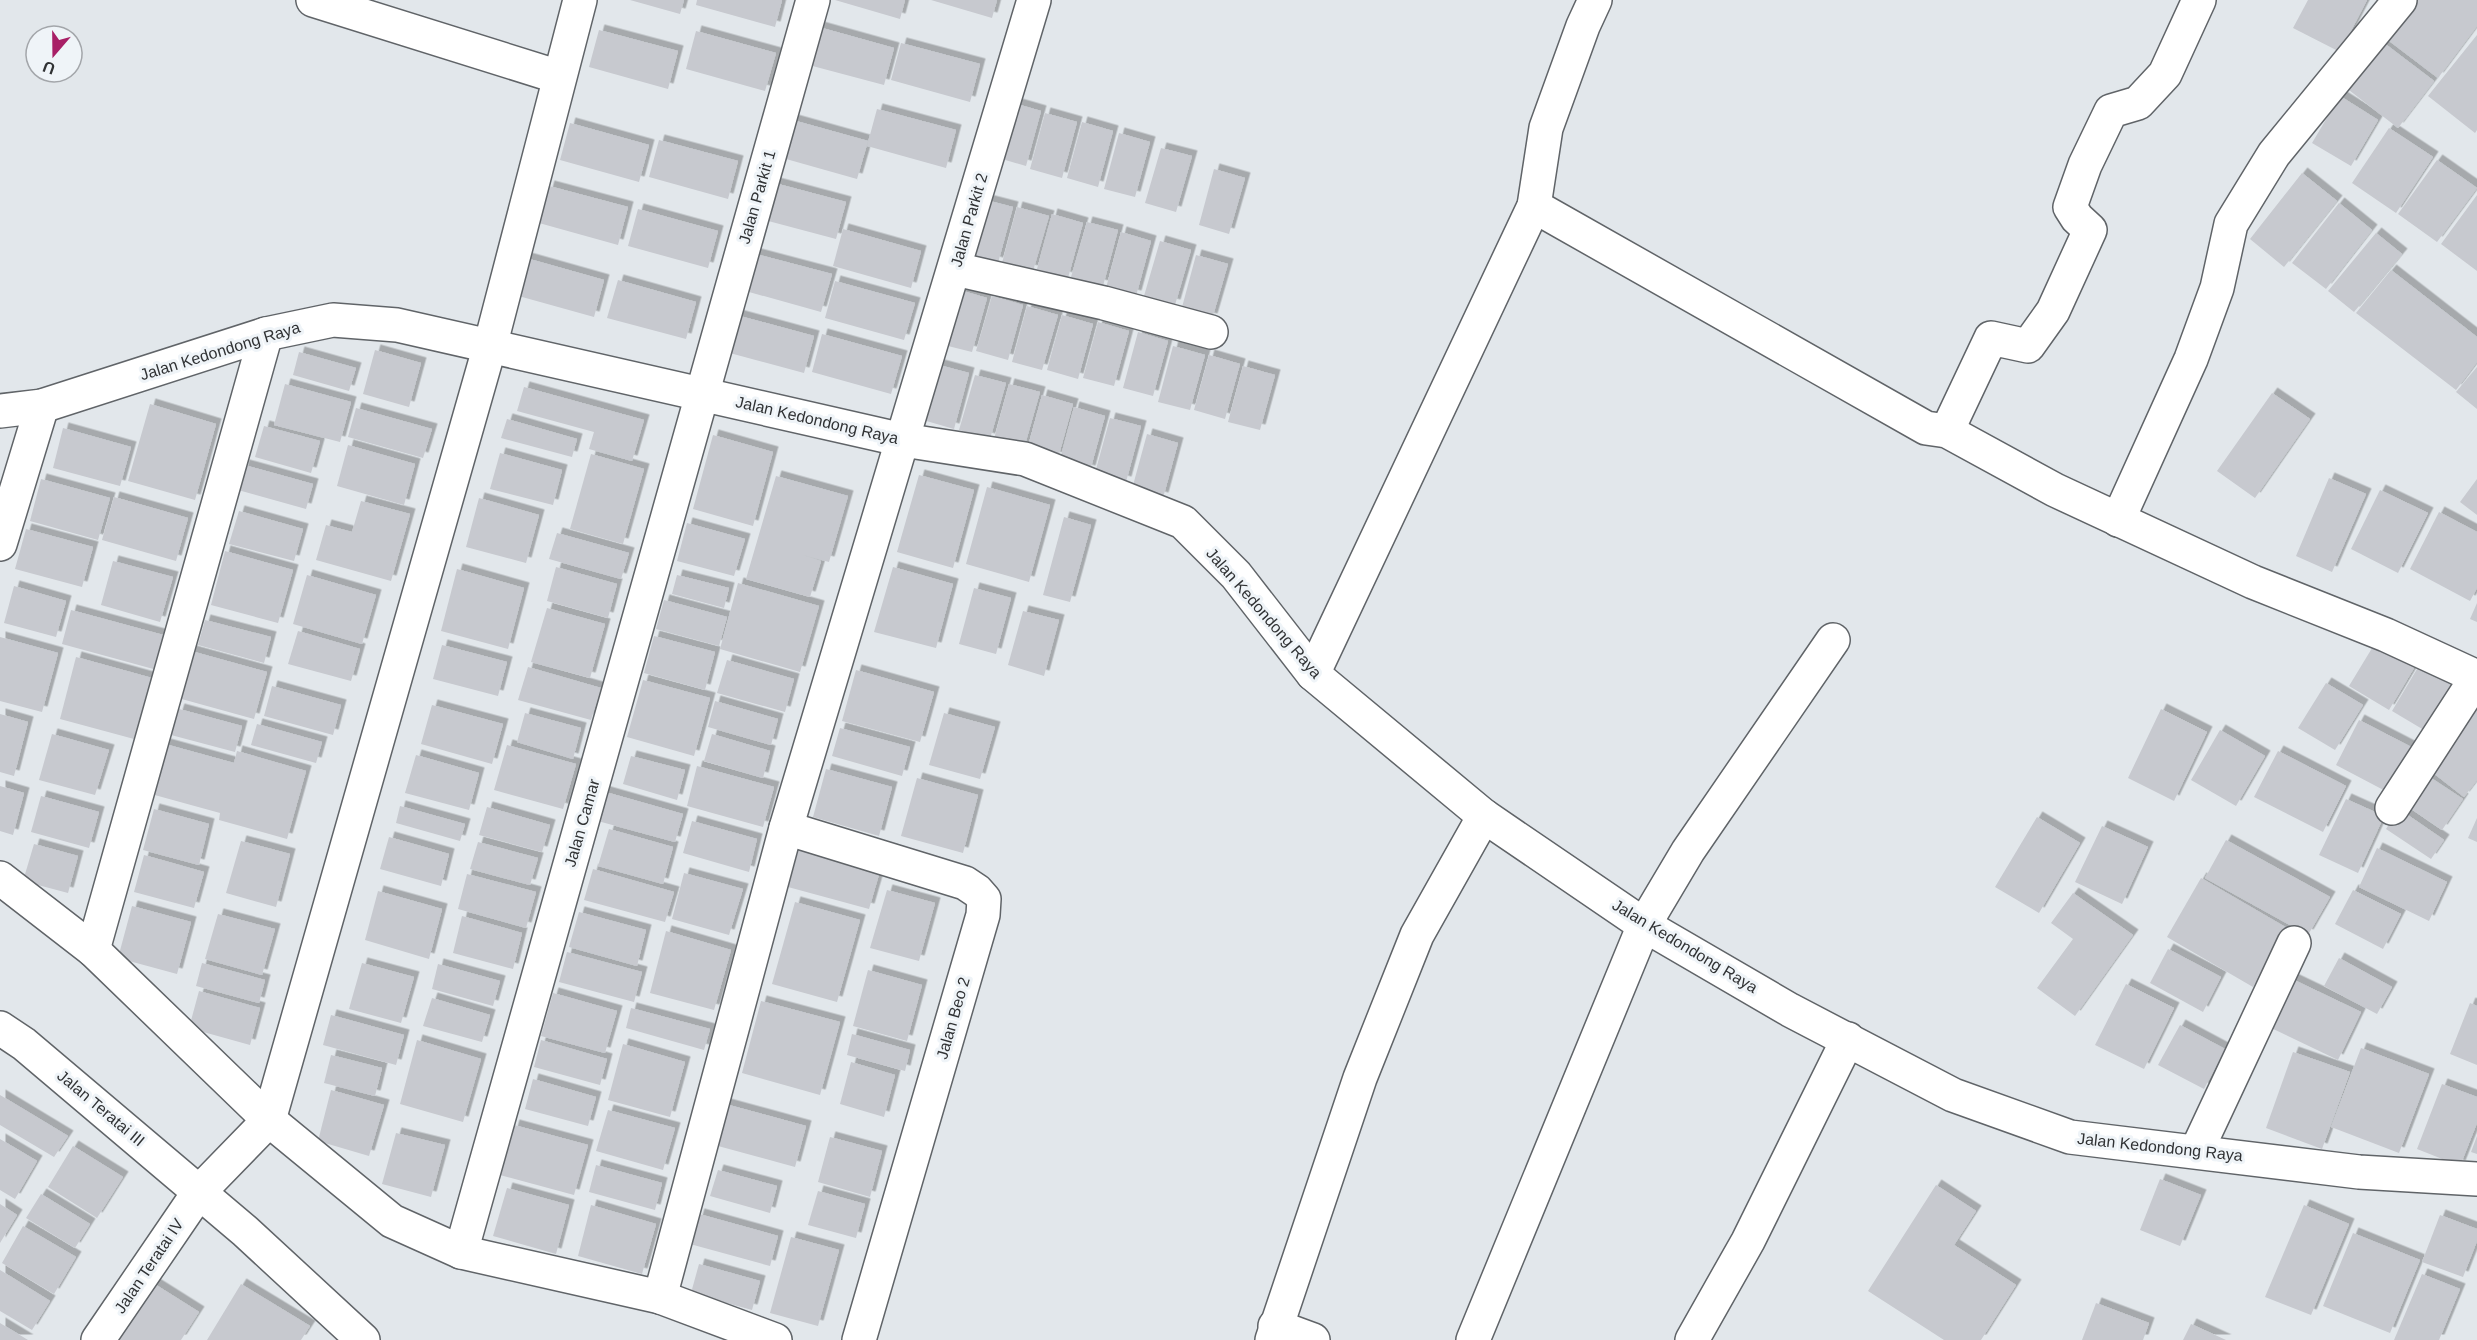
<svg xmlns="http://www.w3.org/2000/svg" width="2477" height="1340" font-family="Helvetica,sans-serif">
<defs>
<filter id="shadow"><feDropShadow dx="5.5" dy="-5.5" stdDeviation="0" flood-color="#0004"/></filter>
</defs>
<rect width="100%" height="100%" fill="#e2e7eb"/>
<g fill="#c7c9cf" filter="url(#shadow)">
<polygon points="630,0 684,0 680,14"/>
<polygon points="697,0 782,0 775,27 696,5"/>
<polygon points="835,0 905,0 900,19"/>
<polygon points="931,0 997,0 992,18"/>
<polygon points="2308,0 2367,0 2340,52 2293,28"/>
<polygon points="2412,0 2477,0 2477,26 2438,78 2384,37"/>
<polygon points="815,26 894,48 884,85 805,64"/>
<polygon points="599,30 678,51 668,89 589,67"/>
<polygon points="696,31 776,53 765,91 686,69"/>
<polygon points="2477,35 2477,130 2475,133 2428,96"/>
<polygon points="2380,40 2434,81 2398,128 2345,87"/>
<polygon points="901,43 980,64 970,102 891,80"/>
<polygon points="2340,96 2378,120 2351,166 2312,143"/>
<polygon points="1010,102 1041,111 1026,166 995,157"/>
<polygon points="877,109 956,130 946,168 867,146"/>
<polygon points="1045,113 1077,122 1062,178 1030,169"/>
<polygon points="789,119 868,141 857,179 779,157"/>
<polygon points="1082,122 1113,131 1098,187 1067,178"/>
<polygon points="570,123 649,145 639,182 560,160"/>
<polygon points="2389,128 2433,157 2396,213 2352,183"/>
<polygon points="1119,133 1150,142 1135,197 1104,189"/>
<polygon points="659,140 738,161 728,199 649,177"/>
<polygon points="1161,148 1192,156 1176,212 1145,203"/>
<polygon points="2437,160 2477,188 2437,242 2398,214"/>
<polygon points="1214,169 1245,178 1229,234 1199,225"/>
<polygon points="2302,173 2337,201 2284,267 2250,239"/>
<polygon points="767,181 846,202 836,239 757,218"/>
<polygon points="549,186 628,207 618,245 539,223"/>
<polygon points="2477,195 2477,271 2441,244"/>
<polygon points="982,199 1013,207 998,263 966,254"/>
<polygon points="2339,203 2372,230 2326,289 2292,263"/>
<polygon points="1017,207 1049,216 1033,271 1002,263"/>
<polygon points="638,209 718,231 708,268 628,246"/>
<polygon points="1052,214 1083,223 1068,278 1037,269"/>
<polygon points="1087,222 1118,230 1103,286 1071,277"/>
<polygon points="843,229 921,251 911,288 833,266"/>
<polygon points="1121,232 1151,241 1136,296 1106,288"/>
<polygon points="2376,233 2402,254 2354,312 2328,291"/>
<polygon points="1160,241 1191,250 1175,305 1144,296"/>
<polygon points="752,253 832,274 821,312 742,290"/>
<polygon points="1196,255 1228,264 1212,319 1181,311"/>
<polygon points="526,258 604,280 594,317 515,295"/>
<polygon points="2391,270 2477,337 2477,362 2456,390 2356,313"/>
<polygon points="618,280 696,302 686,339 607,318"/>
<polygon points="835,281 915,303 904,340 825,318"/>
<polygon points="956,289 987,298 972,352 940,344"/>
<polygon points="992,296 1023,305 1008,360 976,351"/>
<polygon points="1027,306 1058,315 1042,370 1012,362"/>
<polygon points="736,315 814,336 804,373 726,352"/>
<polygon points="1062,315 1093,324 1078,379 1047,370"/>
<polygon points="1098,322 1129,331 1114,386 1083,378"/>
<polygon points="1138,332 1168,341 1153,396 1123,388"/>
<polygon points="822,334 902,356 891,394 812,372"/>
<polygon points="1173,346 1205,355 1190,410 1158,402"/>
<polygon points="375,350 421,363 409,407 363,394"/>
<polygon points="299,352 356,368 349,391 293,375"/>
<polygon points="1209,355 1240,364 1225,419 1194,410"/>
<polygon points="939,365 969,373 954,429 923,420"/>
<polygon points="1243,366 1275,375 1260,430 1228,422"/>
<polygon points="2477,367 2477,409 2456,392"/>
<polygon points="975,375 1006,383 990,439 959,430"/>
<polygon points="285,384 351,402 340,442 274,425"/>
<polygon points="1009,384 1040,392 1024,448 994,439"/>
<polygon points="524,387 644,420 632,461 589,449 594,432 517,411"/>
<polygon points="2272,393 2310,419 2255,498 2217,471"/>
<polygon points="1042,395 1073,404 1058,458 1027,450"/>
<polygon points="150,404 216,424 195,500 128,481"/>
<polygon points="1074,407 1105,416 1090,471 1059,463"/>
<polygon points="356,408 432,429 423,458 348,437"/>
<polygon points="1110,418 1141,426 1126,482 1095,473"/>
<polygon points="507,419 577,439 572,457 501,438"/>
<polygon points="264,426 320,441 311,473 255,457"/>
<polygon points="63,428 131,447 120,486 53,468"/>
<polygon points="1147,434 1178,443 1163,498 1132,489"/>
<polygon points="713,435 773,452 753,526 693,509"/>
<polygon points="348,445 415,464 404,505 337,486"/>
<polygon points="500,453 562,470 553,505 490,489"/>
<polygon points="591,454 644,469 623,544 570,529"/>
<polygon points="244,465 313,484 306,509 238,490"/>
<polygon points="919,475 974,490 953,568 897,552"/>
<polygon points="776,476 848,496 829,562 803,555 821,561 810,597 746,579"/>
<polygon points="2329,478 2366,494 2332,572 2296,556"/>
<polygon points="41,479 110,498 98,540 30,521"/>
<polygon points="2477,479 2477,515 2460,502"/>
<polygon points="987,487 1050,505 1029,582 966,564"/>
<polygon points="2380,490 2428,513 2398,573 2351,549"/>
<polygon points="114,497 188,518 176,561 102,540"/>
<polygon points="479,498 539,515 526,563 466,547"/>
<polygon points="361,501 410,514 391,581 316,560 326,525 352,532"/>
<polygon points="239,511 303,529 294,561 229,544"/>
<polygon points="2439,512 2477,532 2477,588 2470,601 2410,569"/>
<polygon points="1064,517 1091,525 1070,602 1043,595"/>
<polygon points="687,523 745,539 734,576 677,561"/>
<polygon points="26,529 93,547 82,587 15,569"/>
<polygon points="557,533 629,553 621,579 549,559"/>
<polygon points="225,551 293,570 278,623 211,605"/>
<polygon points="113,561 173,577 160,622 101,605"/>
<polygon points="556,567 617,584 608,618 547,601"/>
<polygon points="893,567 953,584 936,648 874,632"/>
<polygon points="457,569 524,588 508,649 441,631"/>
<polygon points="307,575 376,595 362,644 293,624"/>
<polygon points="677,575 729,588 724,608 672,594"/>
<polygon points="738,583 819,606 800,672 720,649"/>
<polygon points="14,586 66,601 56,637 4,623"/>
<polygon points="974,588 1011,598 996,654 959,644"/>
<polygon points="664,600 727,617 719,646 656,629"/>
<polygon points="2477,603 2477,622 2470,619"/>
<polygon points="547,608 605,624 590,678 531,662"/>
<polygon points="71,610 167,636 157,670 62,644"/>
<polygon points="1023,611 1059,620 1044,676 1008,665"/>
<polygon points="205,620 271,637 264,663 198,645"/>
<polygon points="298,631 360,649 351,681 288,664"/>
<polygon points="2380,635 2420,658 2389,710 2349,686"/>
<polygon points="654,636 715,652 705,690 644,673"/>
<polygon points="0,637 58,653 42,712 0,701"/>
<polygon points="442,645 507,662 498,696 433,679"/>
<polygon points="191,651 267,672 254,719 178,698"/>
<polygon points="76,657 152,678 134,739 60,719"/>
<polygon points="2423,659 2465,683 2434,736 2392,711"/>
<polygon points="727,660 794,679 785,712 717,693"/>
<polygon points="528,667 601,688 591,720 518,700"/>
<polygon points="856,670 934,692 920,742 842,721"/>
<polygon points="643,680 710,698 694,756 627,737"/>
<polygon points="2326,683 2363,705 2335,750 2298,728"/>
<polygon points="272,686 341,705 333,735 264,716"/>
<polygon points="2477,693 2477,780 2464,797 2423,765"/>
<polygon points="715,701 778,719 771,745 708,727"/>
<polygon points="432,705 503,724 492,764 421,744"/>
<polygon points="179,709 242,726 235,752 171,735"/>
<polygon points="2161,709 2207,732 2174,801 2128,778"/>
<polygon points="525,713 581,728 573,759 517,742"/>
<polygon points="944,713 995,727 980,779 929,765"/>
<polygon points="0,714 28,722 14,776 0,772"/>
<polygon points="2359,720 2417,750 2393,795 2336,765"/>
<polygon points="257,724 322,742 316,763 251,745"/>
<polygon points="840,728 910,747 902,776 832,756"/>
<polygon points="2220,730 2265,756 2236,806 2191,780"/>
<polygon points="52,734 109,750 95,795 39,780"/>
<polygon points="712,734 770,751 763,778 704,761"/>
<polygon points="165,744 234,763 237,751 306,771 287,839 219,820 220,813 151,794"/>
<polygon points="507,745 576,764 563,809 494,790"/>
<polygon points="2278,751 2346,786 2323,832 2254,797"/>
<polygon points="416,755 479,773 469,810 405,793"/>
<polygon points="631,756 685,770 677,800 623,784"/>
<polygon points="697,766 774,787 763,827 687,806"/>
<polygon points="826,769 892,787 879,836 813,817"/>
<polygon points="2422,772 2463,799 2442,830 2401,802"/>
<polygon points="917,778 978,795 963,853 901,836"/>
<polygon points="0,786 24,793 13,835 0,831"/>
<polygon points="602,791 683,814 675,842 594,820"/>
<polygon points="41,796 99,812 89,848 31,832"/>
<polygon points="2346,799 2384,816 2358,873 2319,855"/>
<polygon points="400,806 465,824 460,841 396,823"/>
<polygon points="487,807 550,825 542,852 479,835"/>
<polygon points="154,809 209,824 199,865 143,850"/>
<polygon points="2399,809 2444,840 2431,859 2386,829"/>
<polygon points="2037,817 2080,843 2039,913 1995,887"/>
<polygon points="2477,818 2477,842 2468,838"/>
<polygon points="692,821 757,839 749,872 683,853"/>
<polygon points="2102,826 2148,847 2122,904 2075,882"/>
<polygon points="609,829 673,847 663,884 598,866"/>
<polygon points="389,837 449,854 441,886 380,869"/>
<polygon points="2226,840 2330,897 2308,935 2205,878"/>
<polygon points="241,841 290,854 276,907 226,893"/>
<polygon points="478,842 538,858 530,885 470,869"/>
<polygon points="34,844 78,856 68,893 23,881"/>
<polygon points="2377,848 2447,882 2429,921 2359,887"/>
<polygon points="799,849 880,871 869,909 788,887"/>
<polygon points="144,855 204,872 194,908 134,892"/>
<polygon points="593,869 674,892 665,922 584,900"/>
<polygon points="684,873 743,889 729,935 672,919"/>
<polygon points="467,874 536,892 526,928 458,909"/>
<polygon points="2201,878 2287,928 2253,987 2167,937"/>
<polygon points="887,890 935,903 919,961 870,948"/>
<polygon points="2353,890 2401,914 2383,949 2335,924"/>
<polygon points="378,891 442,909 429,959 365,940"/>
<polygon points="2073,893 2133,935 2075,1016 2037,988 2073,939 2051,923"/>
<polygon points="795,902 860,920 837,1002 772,984"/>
<polygon points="132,906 191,922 177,974 118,958"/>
<polygon points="579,912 646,930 637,966 569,947"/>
<polygon points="218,914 275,929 262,975 205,959"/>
<polygon points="462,916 522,933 513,969 453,953"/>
<polygon points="666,931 731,950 714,1010 650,993"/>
<polygon points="2168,949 2221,977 2203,1012 2150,983"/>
<polygon points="567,952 642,972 634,1002 559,982"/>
<polygon points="2339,958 2392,987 2377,1014 2324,986"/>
<polygon points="202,963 265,980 259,1003 196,986"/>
<polygon points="362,963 414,977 401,1023 349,1009"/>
<polygon points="438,964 500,981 493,1006 432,989"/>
<polygon points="868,970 922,985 907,1041 853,1026"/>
<polygon points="2290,978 2361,1012 2338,1060 2267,1026"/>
<polygon points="2126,984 2174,1008 2144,1069 2095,1045"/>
<polygon points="199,991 260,1008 250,1045 189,1028"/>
<polygon points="553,993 617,1011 605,1053 541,1036"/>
<polygon points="432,998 490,1015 482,1042 423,1026"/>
<polygon points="761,1001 840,1022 820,1095 742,1073"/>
<polygon points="2470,1003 2477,1006 2477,1065 2450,1054"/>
<polygon points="631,1008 710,1029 704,1050 626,1028"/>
<polygon points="331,1015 404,1035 396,1065 323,1045"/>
<polygon points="2180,1025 2225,1049 2204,1089 2158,1065"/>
<polygon points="852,1034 910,1050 905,1071 847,1055"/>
<polygon points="417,1040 481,1059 463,1122 400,1104"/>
<polygon points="541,1040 607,1059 600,1085 534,1067"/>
<polygon points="623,1044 685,1062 670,1117 608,1100"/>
<polygon points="2361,1048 2429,1074 2399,1153 2331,1127"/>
<polygon points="2293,1052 2350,1072 2322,1149 2266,1128"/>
<polygon points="331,1055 382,1068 375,1096 324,1083"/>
<polygon points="851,1062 895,1075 884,1117 840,1104"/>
<polygon points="533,1079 596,1097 588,1126 525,1109"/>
<polygon points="2442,1084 2477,1097 2477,1123 2460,1166 2417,1149"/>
<polygon points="331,1090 384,1105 369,1156 318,1141"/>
<polygon points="0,1095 68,1136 54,1157 0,1125"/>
<polygon points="718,1102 806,1126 795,1167 707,1143"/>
<polygon points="608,1110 675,1128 663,1170 596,1151"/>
<polygon points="514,1125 588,1145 574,1195 500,1175"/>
<polygon points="396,1133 445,1145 431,1197 382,1184"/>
<polygon points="2477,1136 2477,1154 2471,1152"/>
<polygon points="830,1137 882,1151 870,1197 818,1182"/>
<polygon points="0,1139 37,1161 15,1199 0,1190"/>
<polygon points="73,1146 123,1177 97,1218 48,1187"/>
<polygon points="596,1165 662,1183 655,1210 589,1192"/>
<polygon points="718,1170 777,1186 770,1213 710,1196"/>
<polygon points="2160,1179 2201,1195 2180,1246 2140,1230"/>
<polygon points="1936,1185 1976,1211 1954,1245 2016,1285 1981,1340 1944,1340 1868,1291"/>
<polygon points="507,1188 569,1205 556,1254 493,1236"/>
<polygon points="818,1191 865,1204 856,1238 808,1225"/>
<polygon points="41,1194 90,1224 75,1248 26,1218"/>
<polygon points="0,1204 17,1215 0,1243"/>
<polygon points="591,1205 656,1224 642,1274 578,1256"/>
<polygon points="2304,1205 2349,1224 2311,1315 2265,1297"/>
<polygon points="699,1214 778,1236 770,1266 690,1244"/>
<polygon points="2440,1215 2477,1229 2477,1241 2463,1277 2422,1262"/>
<polygon points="23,1226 76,1257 54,1294 2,1263"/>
<polygon points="2353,1233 2420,1260 2390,1333 2323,1306"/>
<polygon points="791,1237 839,1250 818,1326 770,1313"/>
<polygon points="699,1264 760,1281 752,1310 691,1293"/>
<polygon points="0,1270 50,1301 32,1330 0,1311"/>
<polygon points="2422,1274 2460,1289 2439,1340 2394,1340"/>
<polygon points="145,1278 199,1312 181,1340 117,1340"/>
<polygon points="241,1284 310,1326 301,1340 207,1340"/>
<polygon points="2096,1303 2149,1323 2143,1340 2082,1340"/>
<polygon points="0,1323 28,1340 0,1340"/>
<polygon points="2191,1324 2226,1340 2183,1340"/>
</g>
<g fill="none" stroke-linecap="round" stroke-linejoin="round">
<defs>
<g id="minor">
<polyline points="313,0 559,77"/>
<polyline points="1534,206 1926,428 1947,431 2055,490 2253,582 2386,635 2477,677"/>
<polyline points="955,269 1104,303 1211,332"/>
<polyline points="0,411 42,406 266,334 333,320 397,325 903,440 1025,459 1183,522 1236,575 1313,674 1484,816 1644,925 1790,1010 1953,1095 2070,1137 2359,1172 2477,1179"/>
<polyline points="1947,431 1991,338 2028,346 2053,311 2090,230 2077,218 2070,207 2085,165 2111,111 2138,103 2165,74 2199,0"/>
<polyline points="2118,520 2191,359 2217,288 2231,224 2274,154 2400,0"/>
<polyline points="0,544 42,406"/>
<polyline points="1313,674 1534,206 1546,128 1583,26 1595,0"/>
<polyline points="2392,808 2477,677"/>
<polyline points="786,828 965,883 977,891 984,899 983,915 859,1340"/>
<polyline points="0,878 93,950 269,1120 392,1221 461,1252 660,1297 775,1340"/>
<polyline points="93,950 266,334"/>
<polyline points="0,1028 24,1044 245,1231 363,1340"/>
<polyline points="2197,1150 2294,943"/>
<polyline points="461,1252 813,0"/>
<polyline points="660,1297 786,828 1034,0"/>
<polyline points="1275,1326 1313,1340"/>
<polyline points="98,1340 199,1192 269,1120 493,335 580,0"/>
<polyline points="1272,1340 1360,1078 1417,935 1484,816"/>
<polyline points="1473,1340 1644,925 1688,851 1833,640"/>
<polyline points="1692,1340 1748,1241 1848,1039"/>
</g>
</defs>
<use href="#minor" stroke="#606468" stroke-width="36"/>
<use href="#minor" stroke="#fff" stroke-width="33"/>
</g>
<g text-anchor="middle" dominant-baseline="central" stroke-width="6" stroke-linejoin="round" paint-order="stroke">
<g font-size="16" fill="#303234" stroke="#eff4f8">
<text transform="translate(757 197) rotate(-74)">Jalan Parkit 1</text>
<text transform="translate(969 220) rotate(-74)">Jalan Parkit 2</text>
<text transform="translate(220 351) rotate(-17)">Jalan Kedondong Raya</text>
<text transform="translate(817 420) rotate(13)">Jalan Kedondong Raya</text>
<text transform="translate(1264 613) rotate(49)">Jalan Kedondong Raya</text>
<text transform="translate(582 823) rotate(-74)">Jalan Camar</text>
<text transform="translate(1685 946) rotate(31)">Jalan Kedondong Raya</text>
<text transform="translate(953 1018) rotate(-74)">Jalan Beo 2</text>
<text transform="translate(101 1108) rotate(40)">Jalan Teratai III</text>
<text transform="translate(2160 1147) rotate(6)">Jalan Kedondong Raya</text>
<text transform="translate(149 1266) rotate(-56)">Jalan Teratai IV</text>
</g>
</g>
<g transform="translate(54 54) rotate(200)"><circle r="28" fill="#eff4f8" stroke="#a3a6aa" stroke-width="1.5"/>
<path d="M0-4.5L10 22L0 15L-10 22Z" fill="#a81f66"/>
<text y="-9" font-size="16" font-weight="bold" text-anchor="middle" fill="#303234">U</text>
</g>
</svg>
